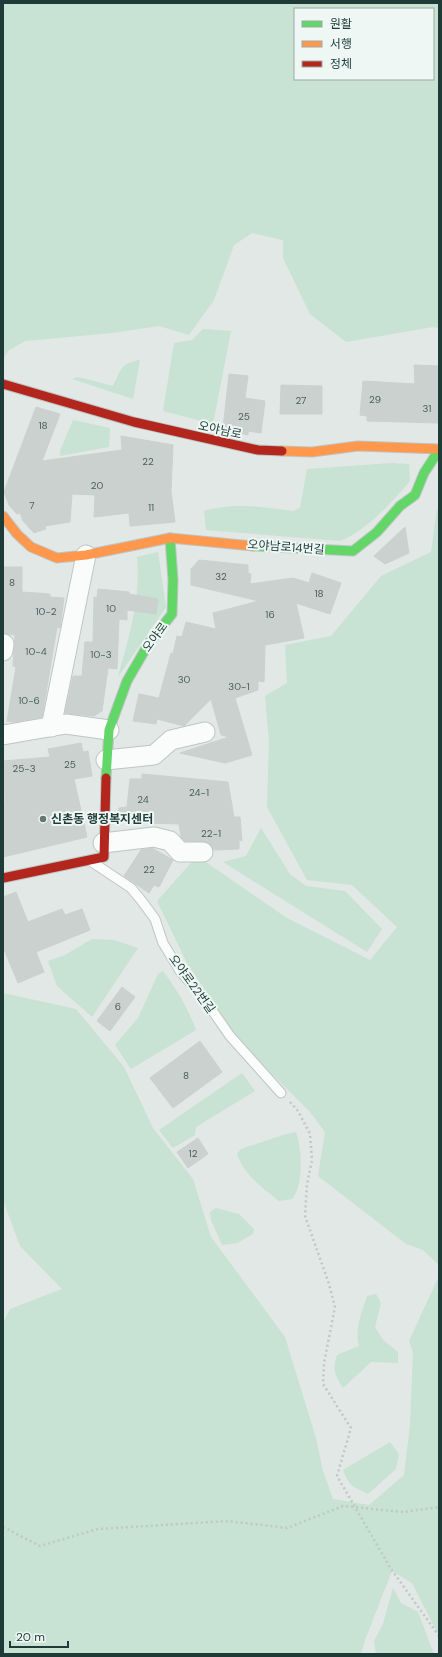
<svg xmlns="http://www.w3.org/2000/svg" width="442" height="1657" font-family="'DM Sans','Noto Sans KR',sans-serif">
<rect width="100%" height="100%" fill="#e1e8e6"/>
<g fill="#c8e2d4" fill-rule="evenodd">
<path d="M3,3H439V328L433,327L346,342L310,314L283,258V240L252,233L234,245L214,300L189,335L159,326L112,333L25,341L9,350L3,359ZM295,9H433V79H295Z"/>
<polygon points="203,329 231,331 213,424 163,411 174,343 192,340"/>
<path d="M140,360L133,399L72,379L78,377L113,386C121,370 120,363 140,360Z"/>
<polygon points="73,420 110,428 109,447 60,456 60,451"/>
<path d="M392,463L409,464L410,481C392,502 365,532 340,541L206,530L204,511C234,502 263,507 293,511L300,508L307,469Z"/>
<polygon points="437,509 439,509 439,1265 423,1250 406,1244 318,1176 325,1132 310,1112 240,1042 187,963 157,901 197,856 287,918 370,960 397,927 352,885 307,880 267,807 269,742 265,696 287,683 285,645 331,636 381,576 431,552"/>
<path d="M158,552L166,607L118,677C129,637 141,598 137,557Z"/>
<polygon points="261,828 290,874 306,886 345,891 382,929 367,952 223,862 246,856"/>
<polygon points="92,939 114,940 138,948 92,1017 57,986 48,961 65,955"/>
<path d="M163,971C177,990 188,1008 196,1030L131,1069L115,1045L138,1018L158,974Z"/>
<polygon points="3,993 76,1009 124,1067 153,1128 193,1179 211,1237 285,1337 316,1438 323,1471 333,1499 369,1505 404,1475 410,1425 413,1352 409,1341 438,1278 439,1270 439,1636 412,1583 392,1571 365,1640 361,1654 3,1654 3,1323 10,1309 62,1289 20,1246 3,1200"/>
<polygon points="242,1073 255,1091 196,1127 195,1135 173,1148 159,1130"/>
<path d="M296,1132C302,1149 304,1185 292,1199L279,1201C262,1187 245,1176 237,1154L241,1149L283,1135Z"/>
<polygon points="216,1208 239,1214 254,1229 253,1234 237,1243 222,1245 211,1220 210,1212"/>
<path d="M376,1294L381,1303L375,1327L383,1340L398,1352V1363L371,1362L343,1388C335,1375 332,1370 337,1355L359,1346C354,1329 362,1312 367,1296Z"/>
<path d="M390,1442L399,1454L396,1469L368,1494C353,1487 349,1486 343,1470Z"/>
<polygon points="393,1588 401,1603 418,1612 434,1654 376,1654 374,1641 383,1624"/>
</g>
<g fill="#cbd1cf" stroke="#cad1cf">
<polygon points="414,365 439,366 439,423 367,421 367,416 360,415 363,381 415,384"/>
<polygon points="229,374 248,376 245,398 265,401 261,433 248,431 248,435 223,429"/>
<polygon points="281,385 322,386 322,414 280,414"/>
<polygon points="36,407 60,414 42,461 122,450 121,436 173,445 171,491 175,522 130,526 129,513 94,517 95,495 72,494 70,522 45,526 46,529 34,533 23,521 20,513 17,514 9,505 4,492"/>
<polygon points="405,527 409,553 385,564 374,556"/>
<polygon points="199,560 248,565 248,573 251,574 250,584 293,578 309,583 312,573 341,583 330,614 296,603 304,638 265,645 264,682 258,681 258,690 235,698 252,755 225,763 180,753 229,737 221,735 211,699 184,726 157,719 156,724 133,721 139,694 159,698 171,653 173,654 177,636 182,637 186,622 216,629 213,613 259,601 191,585 191,569"/>
<polygon points="3,567 22,567 22,592 50,594 50,597 64,598 60,628 57,627 42,717 14,722 7,721 16,667 13,666 15,635 3,633"/>
<polygon points="98,589 129,592 129,594 158,599 156,614 127,610 127,620 119,619 117,669 108,668 102,711 94,716 65,713 73,676 82,676 85,642 93,642 94,597 97,598"/>
<polygon points="81,743 83,752 88,751 92,776 74,779 87,837 3,857 3,802 5,802 3,761 50,757 48,749"/>
<polygon points="142,774 228,782 234,817 240,817 242,841 239,840 239,849 214,850 208,842 185,841 181,837 179,824 117,822 119,808 127,807 130,779 142,779"/>
<polygon points="152,848 173,860 159,887 154,885 149,893 124,876 141,850"/>
<polygon points="16,892 28,922 62,909 65,915 82,909 90,930 36,952 44,972 18,983 3,947 3,897"/>
<polygon points="122,987 135,997 110,1031 97,1021"/>
<polygon points="200,1041 222,1072 173,1108 150,1078"/>
<polygon points="198,1138 208,1154 188,1168 177,1152"/>
</g>
<g fill="none" stroke-linecap="round" stroke-linejoin="round">
<defs>
<polyline id="lane" points="92,862 131,888 141,900 155,919 163,943 180,971 205,1000 230,1036 281,1093"/>
<g id="street">
<polyline points="3,651 4,644"/>
<polyline points="51,727 86,555"/>
<polyline points="3,735 66,724 109,730"/>
<polyline points="106,760 154,755 171,740 205,732"/>
<polyline points="103,843 154,837 170,841 180,852 203,852"/>
</g>
<g id="fast">
<polyline points="253,546 353,551 377,532 400,506 415,495 424,473 439,450"/>
<polyline points="106,778 109,730 127,681 149,643 172,614 173,580 170,538"/>
</g>
<g id="slow">
<polyline points="282,451 312,452 358,446 439,449"/>
<polyline points="3,516 17,534 31,547 57,558 86,555 170,538 253,546"/>
</g>
<g id="jam">
<polyline points="3,384 134,422 258,450 282,451"/>
<polyline points="3,878 104,857 106,778"/>
</g>
</defs>
<use href="#lane" stroke="#bec5c3" stroke-width="11"/>
<use href="#street" stroke="#bec5c3" stroke-width="21"/>
<use href="#fast" stroke="#bdc5c3" stroke-width="11"/>
<use href="#slow" stroke="#bdc5c3" stroke-width="11"/>
<use href="#jam" stroke="#bdc5c3" stroke-width="11"/>
<g stroke="#bfc8c7" stroke-width="2.5" stroke-dasharray="2 3" stroke-linecap="butt">
<polyline points="290,1102 298,1111 310,1134 312,1160 307,1184 305,1216 329,1284 335,1307 324,1363 323,1384 351,1428 337,1476 391,1569 439,1636"/>
<polyline points="3,1527 40,1546 98,1529 228,1521 287,1528 343,1506 404,1512 439,1507"/>
</g>
<use href="#lane" stroke="#fafcfb" stroke-width="9"/>
<use href="#street" stroke="#fafcfb" stroke-width="19"/>
<use href="#fast" stroke="#63d668" stroke-width="9"/>
<use href="#slow" stroke="#ff974d" stroke-width="9"/>
<use href="#jam" stroke="#b3261e" stroke-width="9"/>
</g>
<circle fill="#627874" stroke="#eef7f4" stroke-width="1.5" cx="43" cy="819" r="4"/>
<g text-anchor="middle" dominant-baseline="central" stroke-width="4" stroke-linejoin="round" paint-order="stroke">
<g font-size="10" fill="#49605d">
<text x="375" y="399">29</text>
<text x="301" y="400">27</text>
<text x="427" y="408">31</text>
<text x="244" y="416">25</text>
<text x="43" y="425">18</text>
<text x="148" y="461">22</text>
<text x="97" y="485">20</text>
<text x="32" y="505">7</text>
<text x="151" y="507">11</text>
<text x="221" y="576">32</text>
<text x="12" y="582">8</text>
<text x="319" y="593">18</text>
<text x="111" y="608">10</text>
<text x="46" y="611">10-2</text>
<text x="270" y="614">16</text>
<text x="36" y="651">10-4</text>
<text x="101" y="654">10-3</text>
<text x="184" y="679">30</text>
<text x="239" y="686">30-1</text>
<text x="29" y="700">10-6</text>
<text x="70" y="764">25</text>
<text x="24" y="768">25-3</text>
<text x="199" y="792">24-1</text>
<text x="143" y="799">24</text>
<text x="211" y="833">22-1</text>
<text x="149" y="869">22</text>
<text x="118" y="1006">6</text>
<text x="186" y="1075">8</text>
<text x="193" y="1153">12</text>
</g>
<g font-size="12" fill="#1e3b37" stroke="#eef7f4">
<text transform="translate(220 430) rotate(12)">오야남로</text>
<text transform="translate(286 547) rotate(4)">오야남로14번길</text>
<text transform="translate(155 637) rotate(-54)">오야로</text>
<text transform="translate(192 984) rotate(54)">오야로22번길</text>
</g>
<g font-size="12" font-weight="bold" fill="#1e3b37" stroke="#eef7f4" text-anchor="start">
<text x="51" y="819">신촌동 행정복지센터</text>
</g>
</g>
<rect width="442" height="1657" fill="none" stroke="#1e3b37" stroke-width="8"/>
<rect x="294" y="8" width="140" height="72" fill="#eef7f4" stroke="#9baca8"/>
<rect x="302" y="21" width="20" height="6" fill="#63d668" stroke="#9baca8"/>
<text x="330" y="28" font-size="12" fill="#1e3b37">원활</text>
<rect x="302" y="41" width="20" height="6" fill="#ff974d" stroke="#9baca8"/>
<text x="330" y="48" font-size="12" fill="#1e3b37">서행</text>
<rect x="302" y="61" width="20" height="6" fill="#b3261e" stroke="#9baca8"/>
<text x="330" y="68" font-size="12" fill="#1e3b37">정체</text>
<path d="M10 1641v6h58v-6" fill="none" stroke="#1e3b37" stroke-width="2"/>
<text x="16" y="1641" font-size="12" fill="#1e3b37" stroke="#eef7f4" stroke-width="3" paint-order="stroke">20 m</text>
</svg>
